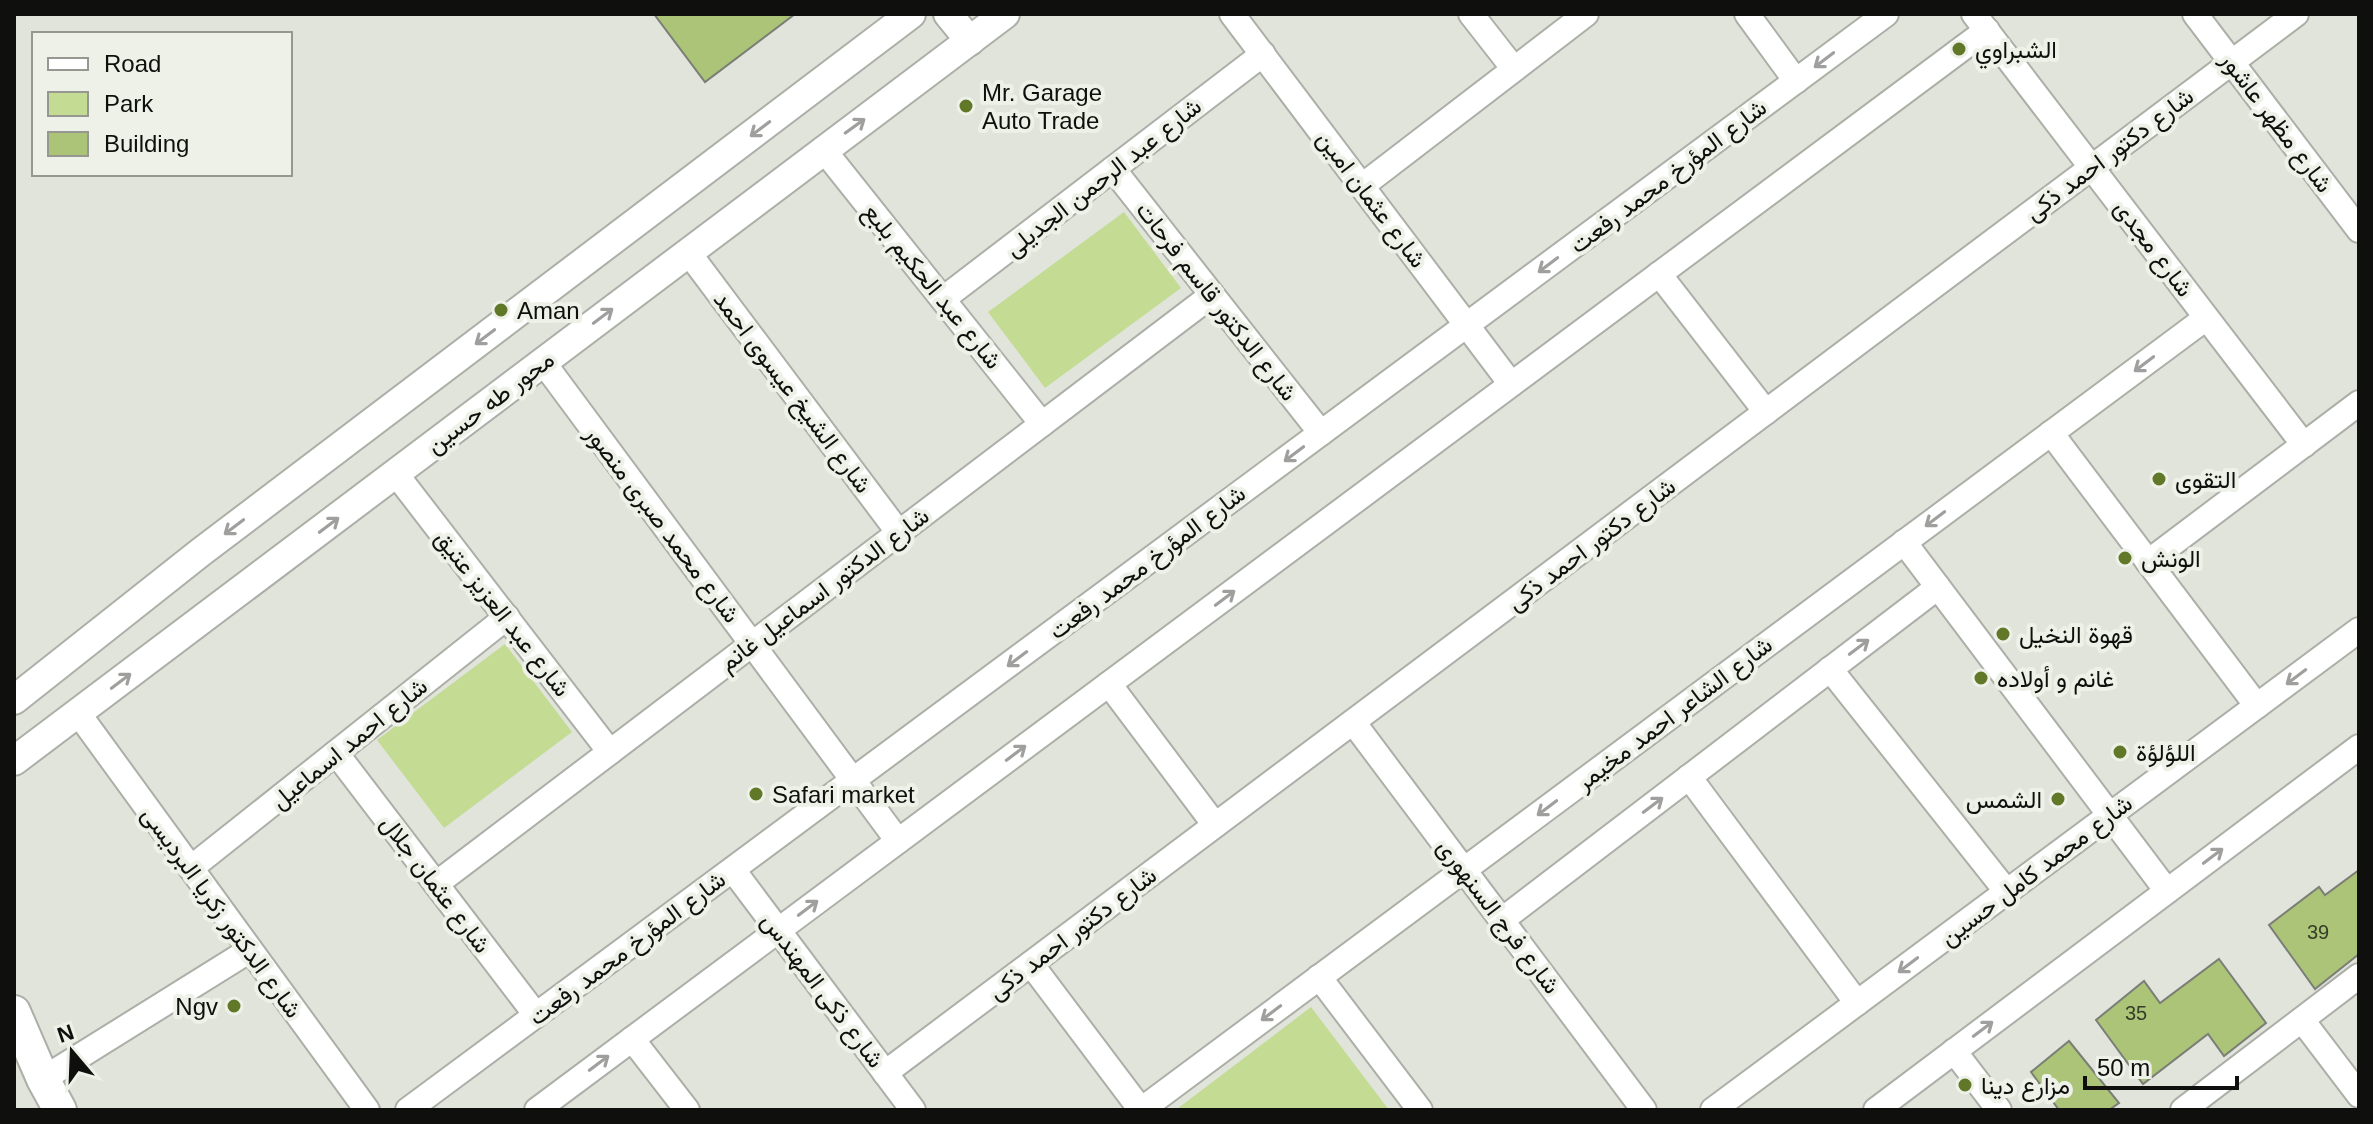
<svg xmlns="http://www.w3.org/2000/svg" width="2373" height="1124" font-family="Arial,Vazirmatn,sans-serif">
<rect width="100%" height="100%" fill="#e1e4db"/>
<g fill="#c3db93">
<polygon points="1124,212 1181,288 1045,388 988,312"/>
<polygon points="505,644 572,732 444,828 377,740"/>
<polygon points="1311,1007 1389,1110 1177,1109"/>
</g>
<g fill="#abc477" stroke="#7b7e76" stroke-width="2">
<polygon points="654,14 795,14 705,82"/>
<polygon points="2359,870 2359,954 2315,989 2269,925 2319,887 2325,895"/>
<polygon points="2219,959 2266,1023 2224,1056 2208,1034 2143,1084 2096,1020 2144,981 2160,1003"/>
<polygon points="2069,1041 2119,1103 2109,1110 2059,1110 2031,1072"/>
</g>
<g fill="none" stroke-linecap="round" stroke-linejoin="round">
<defs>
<g id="minor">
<polyline points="1232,14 1511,384"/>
<polyline points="1471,14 1514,69"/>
<polyline points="1747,14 1796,81"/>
<polyline points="1974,14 2304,445"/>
<polyline points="2195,14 2359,230"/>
<polyline points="823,149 1042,424"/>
<polyline points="1113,169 1321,433"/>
<polyline points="1362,186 1586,14"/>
<polyline points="688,252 899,533"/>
<polyline points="1659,274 1766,412"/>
<polyline points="943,299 1263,54"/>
<polyline points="543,362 898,841"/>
<polyline points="2051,433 2257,706"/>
<polyline points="396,474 610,752"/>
<polyline points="1904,542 2167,891"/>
<polyline points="2148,562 2359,403"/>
<polyline points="1830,669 2007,892"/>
<polyline points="1109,684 1215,825"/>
<polyline points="78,713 367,1110"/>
<polyline points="1353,722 1644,1110"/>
<polyline points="336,753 536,1015"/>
<polyline points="1689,777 1857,1003"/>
<polyline points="191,868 507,617"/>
<polyline points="733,870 913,1110"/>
<polyline points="436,884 1212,295"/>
<polyline points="1502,920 1938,587"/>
<polyline points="1031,964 1141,1110"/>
<polyline points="1319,977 1420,1110"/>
<polyline points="2302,1020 2359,1095"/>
<polyline points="632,1039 687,1110"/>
<polyline points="1954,1051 1999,1110"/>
<polyline points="885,1073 2296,14"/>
<polyline points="43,1079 250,950"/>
<polyline points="408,1110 1886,14"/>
<polyline points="537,1110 1987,30"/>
<polyline points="1141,1110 2206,318"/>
<polyline points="1713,1110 2359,630"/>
<polyline points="1876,1110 2359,747"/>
<polyline points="2183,1110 2359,976"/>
</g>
<g id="tertiary">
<polyline points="948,14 970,41"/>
<polyline points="14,700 201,552 911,14"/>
<polyline points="14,761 1005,14"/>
</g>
<polyline id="secondary" points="14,1012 43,1079 60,1110"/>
</defs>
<use href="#minor" stroke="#acafa7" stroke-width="28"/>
<use href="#tertiary" stroke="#acafa7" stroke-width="32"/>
<use href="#secondary" stroke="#acafa7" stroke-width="36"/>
<use href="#minor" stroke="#fff" stroke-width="24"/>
<use href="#tertiary" stroke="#fff" stroke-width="28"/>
<use href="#secondary" stroke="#fff" stroke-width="32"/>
</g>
<defs><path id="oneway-shaft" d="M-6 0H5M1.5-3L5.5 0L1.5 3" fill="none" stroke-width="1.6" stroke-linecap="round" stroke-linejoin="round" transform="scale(2)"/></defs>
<g stroke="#9f9f9e">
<use href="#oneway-shaft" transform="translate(1824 60) rotate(143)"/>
<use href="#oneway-shaft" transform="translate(855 126) rotate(-36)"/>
<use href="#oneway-shaft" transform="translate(760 129) rotate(143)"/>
<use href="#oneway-shaft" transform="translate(1548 265) rotate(143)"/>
<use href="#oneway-shaft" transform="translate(603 316) rotate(-37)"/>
<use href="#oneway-shaft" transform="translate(485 337) rotate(143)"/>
<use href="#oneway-shaft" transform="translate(2144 364) rotate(143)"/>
<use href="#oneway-shaft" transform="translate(1294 454) rotate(143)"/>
<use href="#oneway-shaft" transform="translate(1935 519) rotate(143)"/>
<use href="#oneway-shaft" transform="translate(329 525) rotate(-37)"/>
<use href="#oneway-shaft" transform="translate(234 527) rotate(143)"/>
<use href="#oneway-shaft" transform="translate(1225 598) rotate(-37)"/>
<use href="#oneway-shaft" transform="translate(1859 647) rotate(-37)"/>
<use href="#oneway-shaft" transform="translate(1017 659) rotate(143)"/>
<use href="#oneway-shaft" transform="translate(2296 677) rotate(143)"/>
<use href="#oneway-shaft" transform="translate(121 681) rotate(-37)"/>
<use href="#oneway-shaft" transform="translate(1016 753) rotate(-37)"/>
<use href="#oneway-shaft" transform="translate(1653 805) rotate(-37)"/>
<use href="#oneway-shaft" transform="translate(1547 808) rotate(143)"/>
<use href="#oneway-shaft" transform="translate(2213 856) rotate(-37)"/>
<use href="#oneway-shaft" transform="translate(808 908) rotate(-37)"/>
<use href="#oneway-shaft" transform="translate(1908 965) rotate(143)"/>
<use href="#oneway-shaft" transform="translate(1271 1013) rotate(143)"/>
<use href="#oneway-shaft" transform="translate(1983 1029) rotate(-37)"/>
<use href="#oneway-shaft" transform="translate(599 1063) rotate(-37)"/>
</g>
<g fill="#617829" stroke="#eef1e8" stroke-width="3">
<circle cx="1959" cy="49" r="8"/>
<circle cx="966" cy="106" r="8"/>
<circle cx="501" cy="310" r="8"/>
<circle cx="2159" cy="479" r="8"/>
<circle cx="2125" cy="558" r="8"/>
<circle cx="2003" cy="634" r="8"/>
<circle cx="1981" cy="678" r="8"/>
<circle cx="2120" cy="752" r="8"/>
<circle cx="756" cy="794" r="8"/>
<circle cx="2058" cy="799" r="8"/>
<circle cx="234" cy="1006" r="8"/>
<circle cx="1965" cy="1085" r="8"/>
</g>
<g text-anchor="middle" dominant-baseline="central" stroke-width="8" stroke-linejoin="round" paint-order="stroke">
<g font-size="20" fill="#363d28">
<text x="2318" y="932">39</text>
<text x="2136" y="1013">35</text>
</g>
<g font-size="24" fill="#0f100d" stroke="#eef1e8" text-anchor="start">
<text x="1975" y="49">الشبراوي</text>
<text x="982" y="92">Mr. Garage<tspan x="982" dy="28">Auto Trade</tspan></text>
<text x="517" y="310">Aman</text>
<text x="2175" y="479">التقوى</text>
<text x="2141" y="558">الونش</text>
<text x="2019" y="634">قهوة النخيل</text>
<text x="1997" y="678">غانم و أولاده</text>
<text x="2136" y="752">اللؤلؤة</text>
<text x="772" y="794">Safari market</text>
<text x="2042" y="799" text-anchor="end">الشمس</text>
<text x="218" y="1006" text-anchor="end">Ngv</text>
<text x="1981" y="1085">مزارع دينا</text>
</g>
<g font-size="24" fill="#0f100d" stroke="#eef1e8">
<text transform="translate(2277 122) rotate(53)">شارع مظهر عاشور</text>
<text transform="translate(2109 154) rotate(-37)">شارع دكتور احمد ذكى</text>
<text transform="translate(1668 176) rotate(-37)">شارع المؤرخ محمد رفعت</text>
<text transform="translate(1103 177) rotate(-38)">شارع عبد الرحمن الجديلى</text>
<text transform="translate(1372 199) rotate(53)">شارع عثمان امين</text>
<text transform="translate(2154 248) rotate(53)">شارع مجدى</text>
<text transform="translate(933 286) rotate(51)">شارع عبد الحكيم بلبع</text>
<text transform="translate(1217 301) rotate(52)">شارع الدكتور قاسم فرحات</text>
<text transform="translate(793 392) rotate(53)">شارع الشيخ عيسوى احمد</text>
<text transform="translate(490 402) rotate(-37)">محور طه حسين</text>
<text transform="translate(663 524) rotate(53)">شارع محمد صبرى منصور</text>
<text transform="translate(1591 544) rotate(-37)">شارع دكتور احمد ذكى</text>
<text transform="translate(1147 562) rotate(-37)">شارع المؤرخ محمد رفعت</text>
<text transform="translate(824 589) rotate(-37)">شارع الدكتور اسماعيل غانم</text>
<text transform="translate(503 613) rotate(52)">شارع عبد العزيز عتيق</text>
<text transform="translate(1674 713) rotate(-37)">شارع الشاعر احمد مخيمر</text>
<text transform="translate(349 743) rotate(-39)">شارع احمد اسماعيل</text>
<text transform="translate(2036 870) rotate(-37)">شارع محمد كامل حسين</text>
<text transform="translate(436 884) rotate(53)">شارع عثمان جلال</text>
<text transform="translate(222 912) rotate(54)">شارع الدكتور زكريا البرديسى</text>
<text transform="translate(1499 916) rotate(53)">شارع فرج السنهورى</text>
<text transform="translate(1072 933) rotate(-37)">شارع دكتور احمد ذكى</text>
<text transform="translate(627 948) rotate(-37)">شارع المؤرخ محمد رفعت</text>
<text transform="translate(823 990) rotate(53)">شارع ذكى المهندس</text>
</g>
</g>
<rect width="2373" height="1124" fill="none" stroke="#0f100d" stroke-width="32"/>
<rect x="32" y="32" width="260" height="144" fill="#eef1e8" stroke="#959790" stroke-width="2"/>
<rect x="48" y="58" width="40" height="12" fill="#ffffff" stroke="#959790" stroke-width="2"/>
<text x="104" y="72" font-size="24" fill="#0f100d">Road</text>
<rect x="48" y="92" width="40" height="24" fill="#c3db93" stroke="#959790" stroke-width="2"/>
<text x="104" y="112" font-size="24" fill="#0f100d">Park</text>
<rect x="48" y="132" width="40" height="24" fill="#abc477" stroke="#959790" stroke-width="2"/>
<text x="104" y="152" font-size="24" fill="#0f100d">Building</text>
<g transform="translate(72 1052) rotate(341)" stroke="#eef1e8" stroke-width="6" paint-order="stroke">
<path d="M0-6L14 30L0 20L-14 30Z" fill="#0f100d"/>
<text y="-12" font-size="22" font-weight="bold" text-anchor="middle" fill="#0f100d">N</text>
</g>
<path d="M2085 1076v12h152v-12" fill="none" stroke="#0f100d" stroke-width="4"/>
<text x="2097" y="1076" font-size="24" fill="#0f100d" stroke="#eef1e8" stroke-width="6" paint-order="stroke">50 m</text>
</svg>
